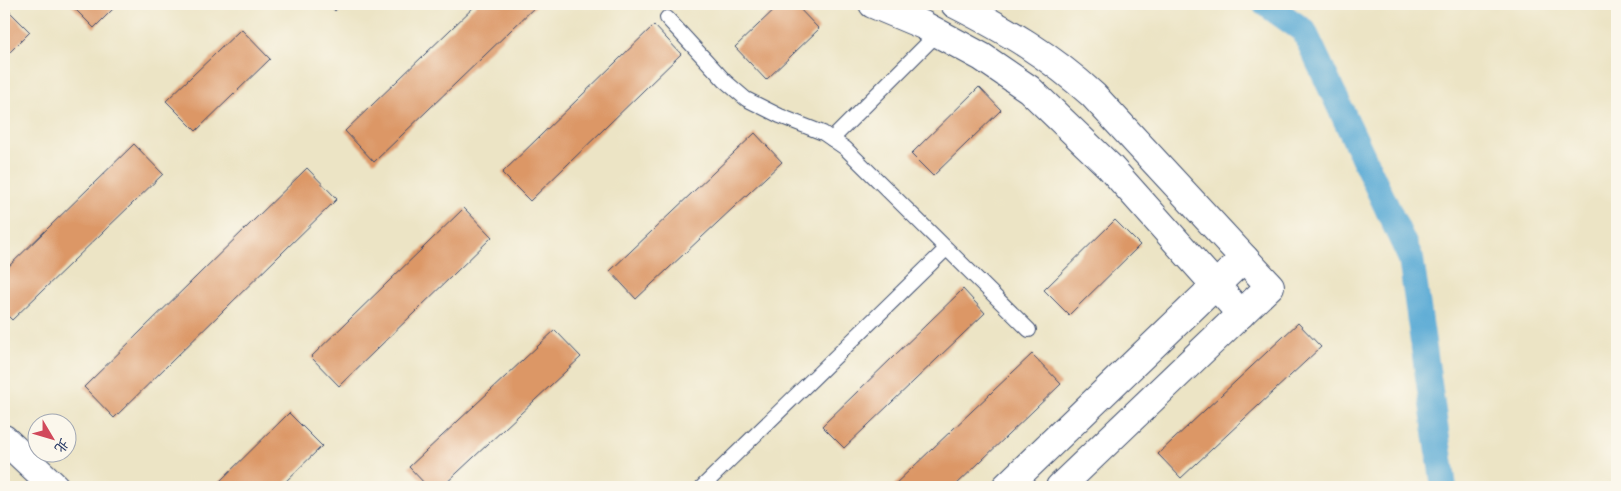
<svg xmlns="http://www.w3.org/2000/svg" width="1621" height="491" font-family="Pangolin,'LXGW WenKai TC',sans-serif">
<rect width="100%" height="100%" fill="#fbf7ec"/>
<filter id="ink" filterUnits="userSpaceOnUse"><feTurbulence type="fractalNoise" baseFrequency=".02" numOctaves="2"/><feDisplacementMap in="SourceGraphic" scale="10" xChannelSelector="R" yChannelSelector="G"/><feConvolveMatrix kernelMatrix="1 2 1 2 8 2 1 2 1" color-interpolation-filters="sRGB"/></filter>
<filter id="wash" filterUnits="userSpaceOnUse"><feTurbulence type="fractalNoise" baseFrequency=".0096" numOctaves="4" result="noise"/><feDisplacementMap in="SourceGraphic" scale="20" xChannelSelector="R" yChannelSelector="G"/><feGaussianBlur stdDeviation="1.12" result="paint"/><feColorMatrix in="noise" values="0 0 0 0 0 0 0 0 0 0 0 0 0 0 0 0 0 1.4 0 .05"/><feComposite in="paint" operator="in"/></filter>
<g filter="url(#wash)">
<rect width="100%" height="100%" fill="#ece4c5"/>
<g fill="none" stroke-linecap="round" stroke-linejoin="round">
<polyline stroke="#5babd5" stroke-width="26" points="1266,4 1304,31 1411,259 1444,487"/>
</g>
<g id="blocks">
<g fill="#dc9766">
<polygon points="70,4 118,4 94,28"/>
<polygon points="328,4 342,4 335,11"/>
<polygon points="477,4 538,4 374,162 345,131"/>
<polygon points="780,4 795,4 819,29 766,80 735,47"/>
<polygon points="4,6 30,32 4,58"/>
<polygon points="654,25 681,54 530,201 502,173"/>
<polygon points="241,29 270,59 196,131 166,101"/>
<polygon points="979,87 1001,110 933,176 911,154"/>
<polygon points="755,133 782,162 636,299 610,271"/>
<polygon points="134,144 163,174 12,320 4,312 4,271"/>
<polygon points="307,168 337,199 114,418 84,387"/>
<polygon points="464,208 492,237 339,386 311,357"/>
<polygon points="1115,220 1140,245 1069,315 1044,290"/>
<polygon points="963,289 985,313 844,448 822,426"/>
<polygon points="1298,323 1321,347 1181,478 1158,454"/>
<polygon points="555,330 581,357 442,487 428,487 409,467"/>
<polygon points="1032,354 1061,384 954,487 892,487"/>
<polygon points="289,413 322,446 280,487 214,487"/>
</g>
</g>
</g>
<g filter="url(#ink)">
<use href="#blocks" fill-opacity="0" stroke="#3a4a6d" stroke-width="1"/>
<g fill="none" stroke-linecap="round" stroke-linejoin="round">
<defs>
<g id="service">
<polyline points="667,18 725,81 746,99 780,116 823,133 845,148 1029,330"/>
<polyline points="832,139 938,33"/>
<polyline points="702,487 946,249"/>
</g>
<g id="minor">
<polyline points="873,4 923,25 982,57 1029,89 1110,167 1241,314"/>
<path d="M955,4C1008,31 1049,55 1093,95L1270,286L1060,487"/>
<polyline points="1006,487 1244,258"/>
</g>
<polyline id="tertiary" points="4,439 55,487"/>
</defs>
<use href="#service" stroke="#3a4a6d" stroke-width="16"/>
<use href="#minor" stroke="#3a4a6d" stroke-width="30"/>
<use href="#tertiary" stroke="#3a4a6d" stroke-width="30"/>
<use href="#service" stroke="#fff" stroke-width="14"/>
<use href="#minor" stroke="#fff" stroke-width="28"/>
<use href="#tertiary" stroke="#fff" stroke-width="28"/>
</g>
</g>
<rect width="1621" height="491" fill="none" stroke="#fbf7ec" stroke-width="20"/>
<g transform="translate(52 438) rotate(128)"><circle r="24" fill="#fbf7ec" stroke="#a1a7b3"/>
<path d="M0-4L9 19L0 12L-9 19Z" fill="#d1495b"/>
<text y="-8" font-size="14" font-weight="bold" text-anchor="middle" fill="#1b2f5e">北</text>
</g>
</svg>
